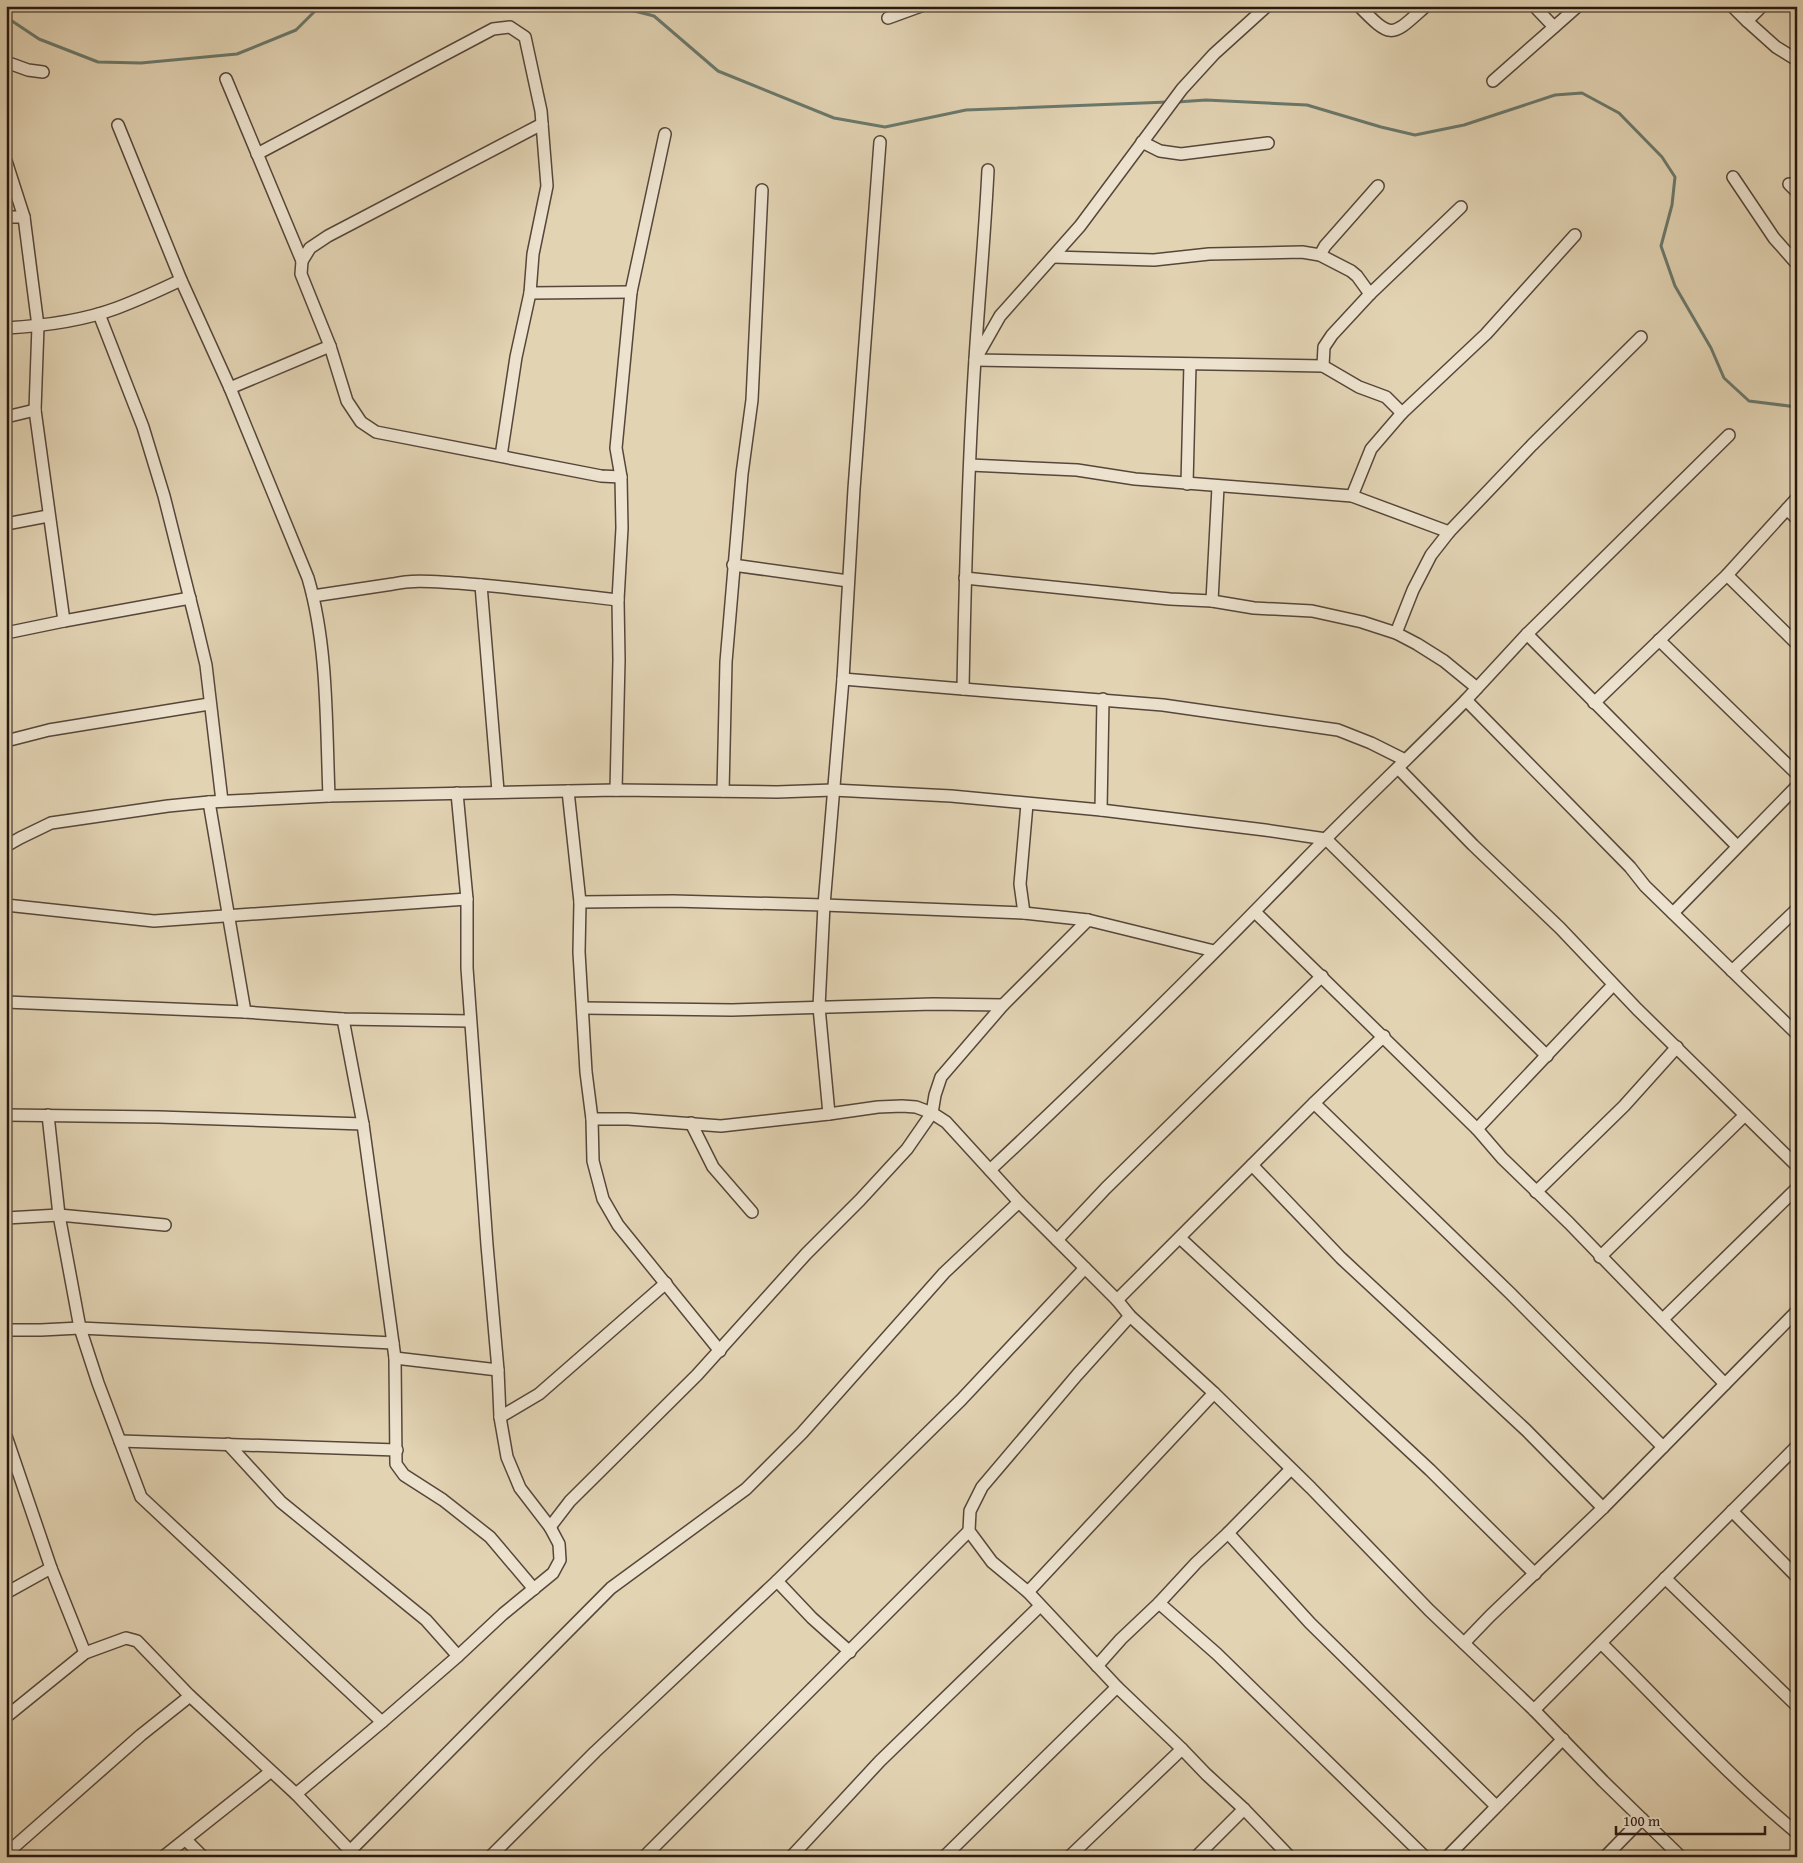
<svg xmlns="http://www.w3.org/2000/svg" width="1803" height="1863" font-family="'Gentium Book Plus',serif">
<rect width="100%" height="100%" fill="#e2d3b3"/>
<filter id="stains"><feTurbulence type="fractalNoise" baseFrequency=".004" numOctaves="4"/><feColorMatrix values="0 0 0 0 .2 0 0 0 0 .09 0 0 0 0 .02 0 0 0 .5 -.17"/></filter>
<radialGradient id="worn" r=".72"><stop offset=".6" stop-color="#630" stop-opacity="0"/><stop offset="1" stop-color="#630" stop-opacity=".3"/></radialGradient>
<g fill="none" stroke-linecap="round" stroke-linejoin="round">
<g stroke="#6a796c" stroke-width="3">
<polyline points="493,6 524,6"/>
<polyline points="615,6 654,16 718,71 834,118 885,127 966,110 1168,102"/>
<polyline points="6,17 39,39 98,62 141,63 237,54 296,30 320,6"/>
<polyline points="1177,102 1206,100 1307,105 1381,127 1415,135 1464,125 1555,95 1582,93 1619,113 1662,157 1675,177 1672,205 1661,246 1675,286 1711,348 1724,378 1749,401 1797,407"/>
</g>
<defs>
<g id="minor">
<polyline points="1267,6 1214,54 1182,89 1080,226 1000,316 975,360 1323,366"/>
<path d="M1359,6C1393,41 1392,36 1426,6"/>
<polyline points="1534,6 1554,27"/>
<polyline points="1732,6 1747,21 1762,6"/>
<polyline points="888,18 921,6"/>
<polyline points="1747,21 1776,47 1797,60"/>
<polyline points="6,62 28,70 43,72"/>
<polyline points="226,79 302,261"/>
<polyline points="1493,81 1578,6"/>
<polyline points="542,124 328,236 310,248 302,261 301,274 330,346 347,401 361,422 376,432 601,476 621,477"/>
<path d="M118,125L181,280L230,388L308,578C328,646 326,725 329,796"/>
<polyline points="1142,142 1160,151 1181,154 1268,143"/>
<polyline points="257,154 493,29 510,27 525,37 541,111 547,186 533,254 530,293 516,357 501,456"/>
<polyline points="6,161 24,217 38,326 35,410 64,621"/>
<polyline points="1733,177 1774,238 1797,264"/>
<polyline points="1789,184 1797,192"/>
<polyline points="6,217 24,217"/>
<polyline points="1320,255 1325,246 1378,186"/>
<polyline points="1053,257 1154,260 1209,254 1302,252 1320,255 1351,271 1357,276 1370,294"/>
<polyline points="530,293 631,292"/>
<polyline points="99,314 143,427 164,496 196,623 206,665 222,801"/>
<path d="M6,328C43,326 82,321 117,308C138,300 160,290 181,280"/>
<polyline points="230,388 330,346"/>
<polyline points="1402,413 1386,397 1359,387 1323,366 1324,347 1332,335 1370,294 1461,207"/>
<polyline points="6,417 35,410"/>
<polyline points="1729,435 1527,634 1466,700 1630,867 1645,886 1797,1034"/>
<polyline points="970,465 1077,470 1135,479 1352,496 1449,532"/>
<polyline points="1187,484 1190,364"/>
<polyline points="1352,496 1371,449 1402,413 1486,334 1575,235"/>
<polyline points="1787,509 1797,519"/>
<polyline points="6,524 48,516"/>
<polyline points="733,565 848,581"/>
<polyline points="1727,575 1797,644"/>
<polyline points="965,578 1170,599 1212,601 1254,608 1312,611 1362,622 1396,633 1417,644 1444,661 1477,688"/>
<polyline points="481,585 498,791"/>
<path d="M313,596L393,584C415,579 436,582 458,583C511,587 565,594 618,600"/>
<polyline points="1212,601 1218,487"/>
<polyline points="6,633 64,621 190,598"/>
<polyline points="1396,633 1413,590 1431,555 1449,532 1532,445 1641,337"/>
<polyline points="1527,634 1737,846"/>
<polyline points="1659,640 1797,774"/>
<path d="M843,679L963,689C965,579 968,469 975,359C979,296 985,233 988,170"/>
<polyline points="963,689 1163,705 1338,730 1371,743 1405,760"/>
<polyline points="1594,703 1727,575 1797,498"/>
<polyline points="6,741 49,730 209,704"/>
<polyline points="1398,768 1473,845 1560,928 1637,1009 1797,1166"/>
<polyline points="616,790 619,660 618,600 622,528 621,477 616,448 631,292 665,134"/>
<polyline points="568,791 580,902 579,952 586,1072 592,1119 593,1161 603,1199 618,1225 720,1351"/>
<polyline points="723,791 726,662 742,474 752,400 762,190"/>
<polyline points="1101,810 1103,699"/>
<polyline points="6,846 20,838 51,823 168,806 209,802 329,796 616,790 777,792 833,790 951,796 1101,810 1265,830 1326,839 1547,1056"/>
<polyline points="580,902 673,901 824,905 1024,913 1088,920"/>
<polyline points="6,905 154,921 467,899"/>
<polyline points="1255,912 1477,1129 1502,1158 1569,1223 1725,1384"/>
<polyline points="1024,913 1020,884 1027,804"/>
<polyline points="1673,913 1797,786"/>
<polyline points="1732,971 1797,909"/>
<polyline points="6,1002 245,1012 209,802"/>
<polyline points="583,1008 732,1010 933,1004 1003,1005"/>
<polyline points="245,1012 343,1019 470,1021"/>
<polyline points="343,1019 363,1124 395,1358 396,1464 404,1475 443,1500 490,1537 534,1589"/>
<polyline points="1314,1103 1510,1293 1663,1447"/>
<polyline points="829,1114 819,1007 824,905 843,679 854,489 880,142"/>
<polyline points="6,1115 159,1117 363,1124"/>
<polyline points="48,1115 59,1215 80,1328 98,1383 141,1497 382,1722"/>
<polyline points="592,1119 628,1119 721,1126 829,1114 878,1107 902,1106 916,1107 932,1113 946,1122 1019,1202 1117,1300 1130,1316 1214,1393 1311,1488 1429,1610 1534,1710 1603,1781 1681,1857"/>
<polyline points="691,1123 713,1167 752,1212"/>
<polyline points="1477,1129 1613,985"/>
<polyline points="1252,1165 1341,1258 1526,1430 1603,1508"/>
<path d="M990,1170C1095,1072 1197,971 1297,868C1352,811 1410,757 1466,700"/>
<polyline points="1536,1192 1624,1106 1677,1047"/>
<polyline points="6,1218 59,1215 165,1225"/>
<polyline points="1180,1238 1430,1470 1535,1574"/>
<polyline points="1057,1240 1106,1188 1322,976"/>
<polyline points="1600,1257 1745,1115"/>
<polyline points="1117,1300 1314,1103 1384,1036"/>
<polyline points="1130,1316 1077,1375 982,1487 970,1511 969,1531 992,1562 1028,1592 1117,1687 1182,1749 1206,1774 1244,1809 1290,1857"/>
<polyline points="1663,1319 1797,1188"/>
<polyline points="6,1330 41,1330 80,1328 393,1343"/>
<polyline points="395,1358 498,1370"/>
<polyline points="500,1417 539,1394 666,1283"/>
<polyline points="6,1436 51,1568 85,1653"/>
<polyline points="120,1441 397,1450"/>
<polyline points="228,1444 281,1502 426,1620 458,1656"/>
<polyline points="1732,1511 1797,1577"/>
<polyline points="550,1527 570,1501 697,1375 806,1254 860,1200 907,1149 932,1113 935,1095 941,1077 1003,1005 1088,920 1214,951"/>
<polyline points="1228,1533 1310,1623 1496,1806"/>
<polyline points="1665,1578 1797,1706"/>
<polyline points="777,1581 812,1618 850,1652"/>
<polyline points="1028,1592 1214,1393"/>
<polyline points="6,1593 51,1568"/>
<polyline points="1159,1603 1217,1654 1425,1857"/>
<polyline points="1464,1643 1490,1616 1603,1508 1797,1311"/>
<path d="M1601,1643C1666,1707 1727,1775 1797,1833"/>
<polyline points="1097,1666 1121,1639 1159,1603 1196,1563 1228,1533 1290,1470"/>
<polyline points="1534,1710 1797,1446"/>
<polyline points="6,1717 85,1653 126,1638 137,1641 190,1696 296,1794 356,1857"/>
<polyline points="296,1794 382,1722 458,1656 503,1614 553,1573 560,1560 559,1544 550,1527 520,1488 507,1457 500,1417 498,1370 487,1245 467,968 467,899 457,793"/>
<polyline points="186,1840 203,1857"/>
<polyline points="350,1851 611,1588 746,1489 802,1433 944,1273 1019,1202"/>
<polyline points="6,1854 141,1735 190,1696"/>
<polyline points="163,1857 270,1772"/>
<polyline points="490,1857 595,1752 777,1581 961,1400 1085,1268"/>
<polyline points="644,1857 969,1531"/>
<polyline points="791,1857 880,1761 1040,1606"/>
<polyline points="944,1857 1117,1687"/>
<polyline points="1069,1857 1182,1749"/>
<polyline points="1196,1857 1244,1809"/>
<polyline points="1447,1857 1563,1739"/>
<polyline points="1605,1857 1642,1819"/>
</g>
</defs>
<use href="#minor" stroke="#56473a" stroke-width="14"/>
<use href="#minor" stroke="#ece2ce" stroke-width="11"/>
</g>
<rect width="1803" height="1863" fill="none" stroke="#e2d3b3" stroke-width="25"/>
<rect x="8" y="8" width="1788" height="1848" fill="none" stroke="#271811" stroke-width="2.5"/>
<rect x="12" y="12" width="1778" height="1838" fill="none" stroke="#271811"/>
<path d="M1616 1826v8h149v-8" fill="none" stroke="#271811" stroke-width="2.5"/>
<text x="1623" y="1826" font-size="15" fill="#271811" stroke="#ece2ce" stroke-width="4" paint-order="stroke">100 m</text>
<rect width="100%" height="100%" filter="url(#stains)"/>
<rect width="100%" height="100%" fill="url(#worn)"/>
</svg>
